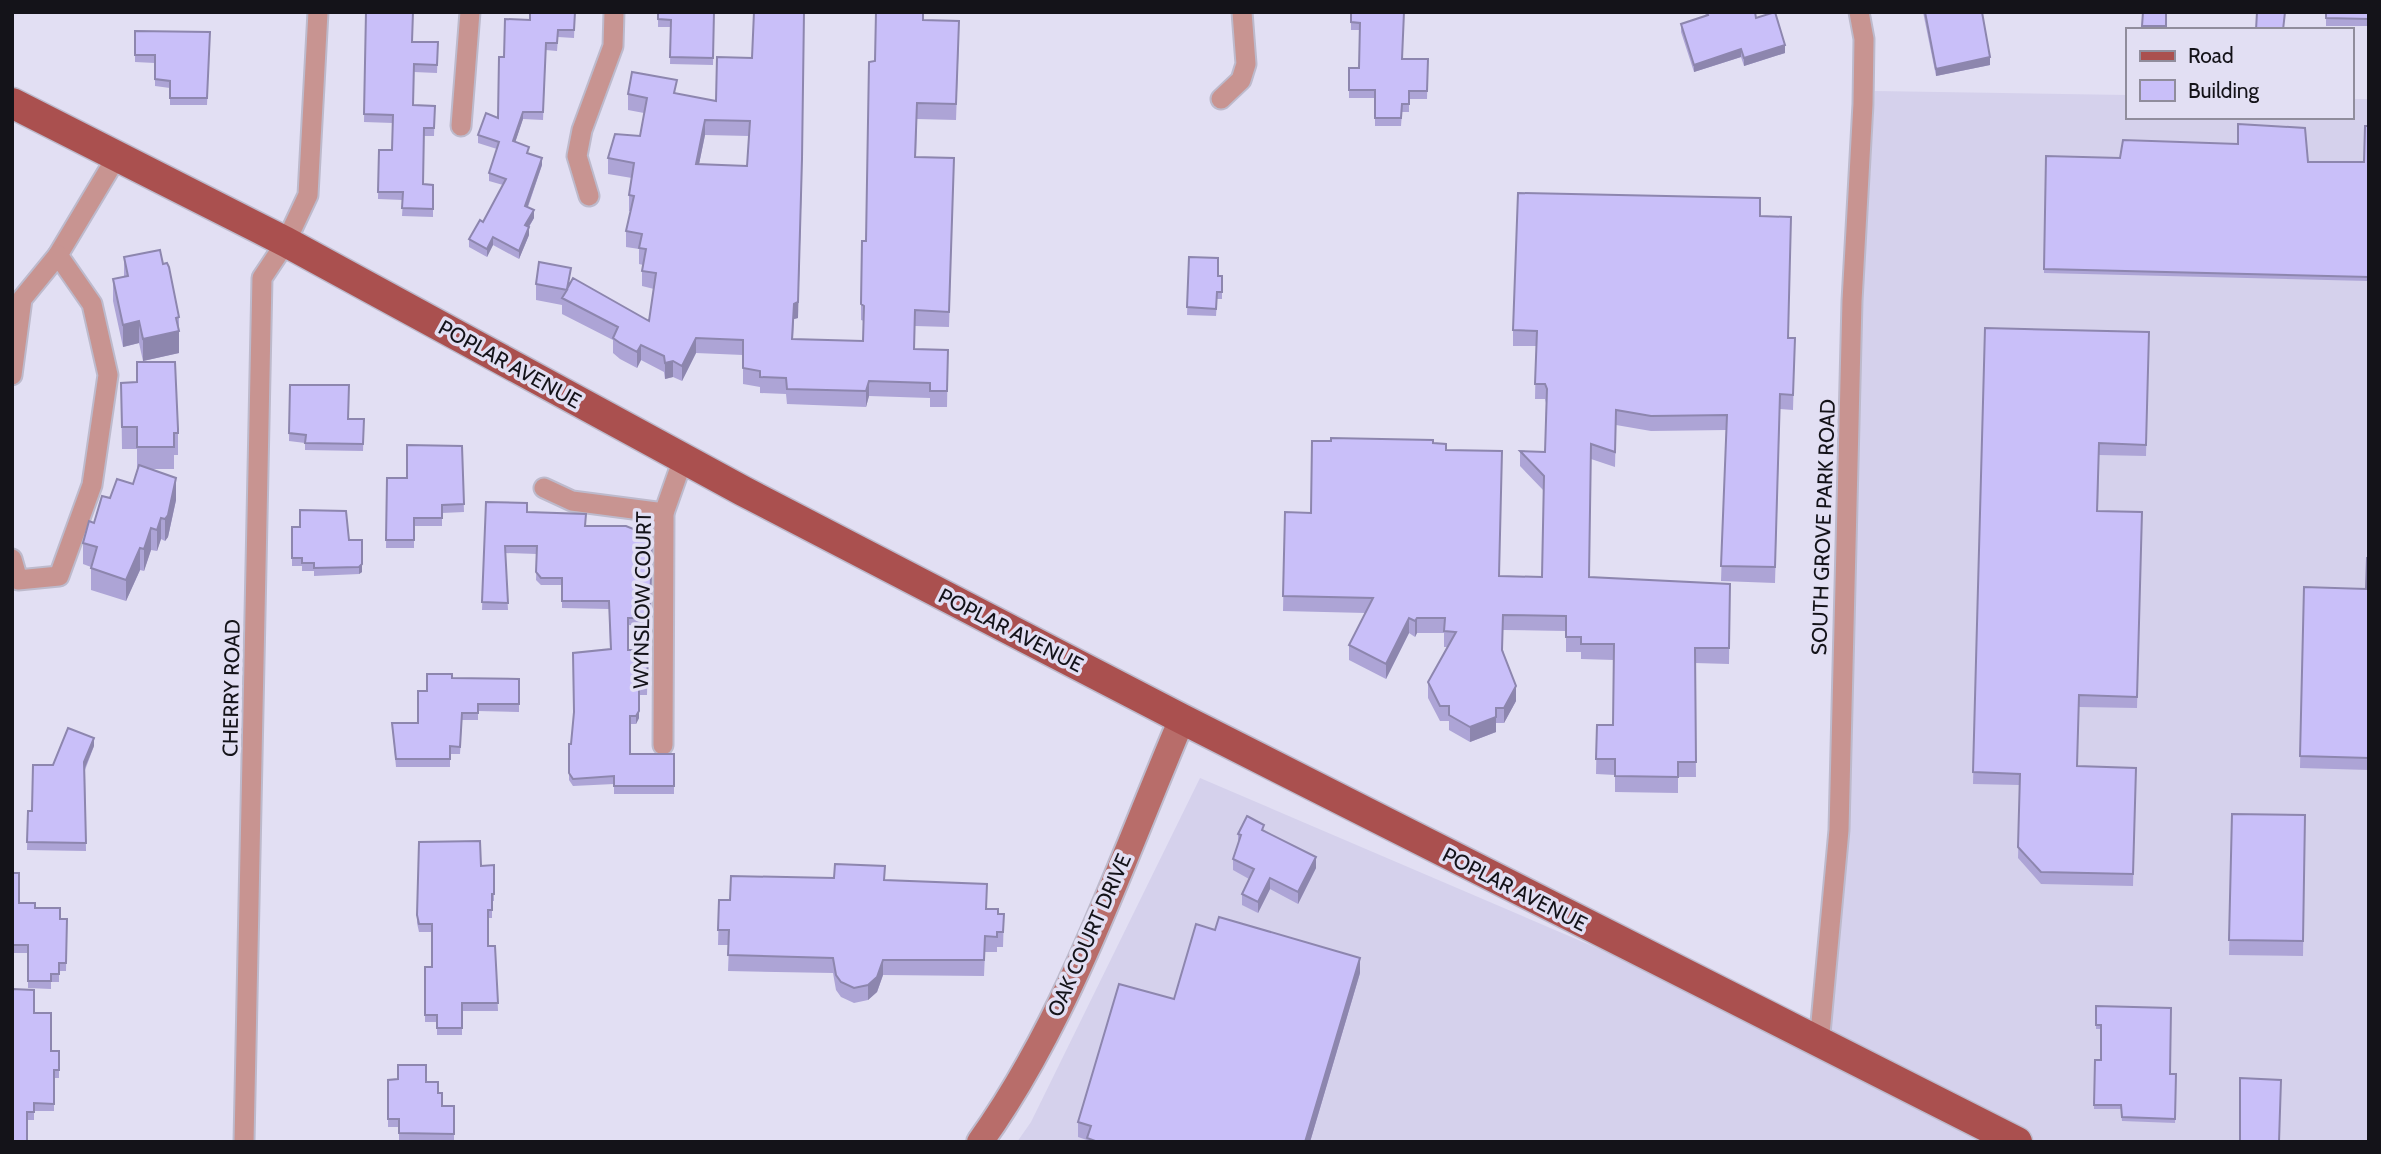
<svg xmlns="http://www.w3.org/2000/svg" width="2381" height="1154" font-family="Cabin,sans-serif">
<rect width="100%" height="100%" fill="#e2dff3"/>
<polygon fill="#d5d1ec" points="1875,91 2127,95 2127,117 2351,117 2351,99 2369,99 2369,1142 1017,1142 1031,1122 1200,778 1819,1043"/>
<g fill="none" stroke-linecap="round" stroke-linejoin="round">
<defs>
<g id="street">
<polyline points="1221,99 1241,80 1246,64 1242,12"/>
<polyline points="461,126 470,12"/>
<polyline points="589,196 577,156 582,130 613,46 614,12"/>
<polyline points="58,255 116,158"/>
<polyline points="12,375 22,299 58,255 92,304 108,375 92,485 59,576 18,580 12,559"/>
<polyline points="544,488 572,501 664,513"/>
<polyline points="663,745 664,513 683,459"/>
<polyline points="1819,1044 1839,830 1852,301 1863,104 1864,39 1859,12"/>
<polyline points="244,1142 262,278 286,242 308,195 318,12"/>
</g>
<path id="secondary" d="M980,1142C1068,1020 1123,857 1182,719"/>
<polyline id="primary" points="12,103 286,242 743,491 1182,719 2017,1142"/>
</defs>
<use href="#street" stroke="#bdbacc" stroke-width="23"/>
<use href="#secondary" stroke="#bdbacc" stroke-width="30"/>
<use href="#primary" stroke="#bdbacc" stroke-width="33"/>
<use href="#street" stroke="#c89491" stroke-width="19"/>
<use href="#secondary" stroke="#b86d6a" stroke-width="26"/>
<use href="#primary" stroke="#aa504f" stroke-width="30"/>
</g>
<g fill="#ada4d6" fill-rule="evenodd">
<polygon points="366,12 412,42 438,42 437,73 414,72 413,105 435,106 434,136 424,136 423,184 433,185 433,217 402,216 403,200 378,199 379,150 392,150 393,123 364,122"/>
<polygon points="575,12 574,38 558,37 557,51 546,50 543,120 523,119 515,142 542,165 528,207 534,218 529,227 529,235 519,259 493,245 487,257 469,247 469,239 483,222 503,185 489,181 489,173 497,149 478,143 478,135 498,118 530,20"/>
<polygon points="658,12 714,12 713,65 670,64 671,27 658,27"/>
<polygon points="1351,12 1402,59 1428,59 1427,99 1409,99 1409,112 1402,112 1401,126 1375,126 1375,98 1349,98 1349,68 1359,68 1360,30 1351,30"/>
<polygon points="1705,12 1755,12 1756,18 1785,53 1744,66 1741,57 1694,72 1681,32 1681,24 1706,16"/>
<polygon points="1923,12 1982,12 1990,65 1936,76"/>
<polygon points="2143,12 2167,12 2166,30 2142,30"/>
<rect x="2326" y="12" width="43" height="14"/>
<path d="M923,20L959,37L956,120L917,119L916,157L954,158L949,327L915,326V349L948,350L947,407H930V398L869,396L866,407L787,404L786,394L760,393V387L743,384V355L696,353L682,381L673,377L665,379L664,372L641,360L637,368L620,359L613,353V340L562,314V305L536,300V284L571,282L649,321L654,289L642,286V271L643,265L639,264V249L626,247V231L631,211H629V195L632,178L608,174V158L640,136L644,113L628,110V94H677L716,101L752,58L798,318L794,319L793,339L863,341L864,321L861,320V304L866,241L875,61ZM705,135L749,136L747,166L699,164Z"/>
<polygon points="135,31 210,32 207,105 170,105 170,88 155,86 155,63 135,62"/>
<polygon points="2369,126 2369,281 2044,273 2046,156 2308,162 2364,162"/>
<polygon points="1760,216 1789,338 1795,338 1793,410 1780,409 1775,583 1721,581 1726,430 1651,431 1616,425 1615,467 1591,459 1589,577 1730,584 1729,664 1695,663 1696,777 1678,777 1678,793 1615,792 1615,775 1596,774 1597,725 1613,725 1614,660 1581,659 1581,652 1566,652 1566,631 1503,630 1503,650 1516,701 1504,723 1496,723 1496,732 1470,742 1449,730 1449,721 1440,721 1428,698 1428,682 1448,647 1444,647 1444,633 1417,633 1415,637 1409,633 1386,679 1349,660 1349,645 1366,613 1283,611 1285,512 1311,513 1433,443 1446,450 1499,576 1542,577 1544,491 1520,466 1520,451 1545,452 1546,403 1545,399 1535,399 1536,346 1513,346 1513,330"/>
<polygon points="124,257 163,264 179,317 179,353 143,361 139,343 123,347 113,301 113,279 124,277"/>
<polygon points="1189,257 1218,276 1222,283 1222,299 1217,299 1216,316 1187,315"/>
<polygon points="1985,328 2149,332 2146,456 2099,455 2098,511 2142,512 2137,708 2079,707 2077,766 2136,768 2133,886 2041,884 2018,858 2020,785 1973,784"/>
<polygon points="121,383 178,429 178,455 174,455 174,469 150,469 176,500 168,537 165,541 161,539 157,551 151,550 144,571 140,570 126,601 91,590 91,567 83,564 83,543 94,523 110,498 133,484 138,469 137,469 137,449 122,449"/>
<polygon points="290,385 348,419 364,419 363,451 305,450 305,443 289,441"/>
<polygon points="462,446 464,512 442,513 442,526 414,526 414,548 386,548 387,478 407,478"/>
<polygon points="486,502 585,526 638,531 652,531 650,626 628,625 628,650 648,650 647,695 639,695 639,718 636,724 630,724 630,754 674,754 674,794 614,794 614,784 573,786 569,780 569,744 571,744 610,649 609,609 562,608 562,585 541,585 536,580 537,554 505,553 508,610 482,610"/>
<polygon points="292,527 349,540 362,540 362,572 359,574 314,576 314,571 302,571 302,566 292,566"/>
<polygon points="2369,558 2369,770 2300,768 2304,587 2366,589"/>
<polygon points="452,678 519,679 519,712 478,711 478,720 462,720 460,754 450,754 450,767 396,767 392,723 418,723 427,691"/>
<polygon points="94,746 85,770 86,851 27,850 28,811 32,811 53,765"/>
<polygon points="2232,814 2305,815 2303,956 2229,955"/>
<polygon points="1264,831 1316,868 1298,904 1270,889 1258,913 1242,905 1242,894 1249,879 1233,870 1233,859 1238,844 1238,834"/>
<polygon points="419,842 481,866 494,865 494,901 492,901 492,918 488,918 488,946 495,946 498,1011 462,1011 462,1035 437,1035 437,1022 425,1022 425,967 432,967 432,932 419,932 417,923"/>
<polygon points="12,873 19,903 35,908 60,919 67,919 66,971 59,971 59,982 51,982 51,989 28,988 28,953 12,953"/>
<polygon points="885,880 987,909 998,914 1004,914 1003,947 997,947 997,952 985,952 984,976 883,975 877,992 868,1000 854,1003 841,997 836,990 833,973 728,971 729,945 718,945 719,900 730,900"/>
<polygon points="1360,973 1310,1142 1087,1142 1087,1140 1078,1137 1078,1122 1174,999"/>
<polygon points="2096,1006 2170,1074 2176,1074 2175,1123 2122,1121 2121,1109 2094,1109 2095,1060 2101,1060 2101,1029 2096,1029"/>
<polygon points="34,1013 51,1051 59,1051 59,1078 54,1078 54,1111 34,1111 34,1120 27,1120 12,1142"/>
<polygon points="388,1080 426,1082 438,1093 442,1106 454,1106 454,1142 399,1141 399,1127 388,1127"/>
</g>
<g fill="#8d86ae">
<polygon points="1785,45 1785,53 1744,66 1744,58"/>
<polygon points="1741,49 1741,57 1694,72 1694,65"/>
<polygon points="1990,57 1990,65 1936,76 1936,69"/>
<polygon points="523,112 523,119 513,149 513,141"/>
<polygon points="705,120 705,135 696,179 696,164"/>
<polygon points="542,158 542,165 525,214 525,206"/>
<polygon points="802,174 798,318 794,319 794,304"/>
<polygon points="534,210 534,218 525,233 525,225"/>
<polygon points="529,227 529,235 519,259 519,251"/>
<polygon points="493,237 493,245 487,257 487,249"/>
<polygon points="139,321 139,343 123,347 123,325"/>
<polygon points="179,331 179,353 143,361 143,339"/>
<polygon points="696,338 696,353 682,381 682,366"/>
<polygon points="641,345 641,360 637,368 637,352"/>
<polygon points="673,361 673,377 665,379 665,363"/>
<polygon points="869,381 869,396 866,407 866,391"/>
<polygon points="176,478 176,500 168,537 165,541 165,519"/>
<polygon points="161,518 161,539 157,551 157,530"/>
<polygon points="151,528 151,550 144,571 144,549"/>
<polygon points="140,548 140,570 126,601 126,580"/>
<polygon points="362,564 362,572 359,574 359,567"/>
<polygon points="1409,618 1409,633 1386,679 1386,664"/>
<polygon points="1417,618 1417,633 1415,637 1415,621"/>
<polygon points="1516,686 1516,701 1504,723 1504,708"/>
<polygon points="639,711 639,718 636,724 636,716"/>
<polygon points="1496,717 1496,732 1470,742 1470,727"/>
<polygon points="94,738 94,746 84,770 84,762"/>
<polygon points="1316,857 1316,868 1298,904 1298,892"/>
<polygon points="1270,878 1270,889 1258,913 1258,902"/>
<polygon points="1360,958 1360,973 1310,1142 1305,1142"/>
<polygon points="883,960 883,975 877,992 868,1000 868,985"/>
</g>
<g fill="#c9bff9" stroke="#8d86ae" stroke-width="2" fill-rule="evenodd">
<polygon points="366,12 413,12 412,42 438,42 437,65 414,64 413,105 435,106 434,128 424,128 423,184 433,185 433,209 402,208 403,192 378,192 379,150 392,150 393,115 364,114"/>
<polygon points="530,12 575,12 574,30 558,30 557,43 546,43 543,112 523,112 513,141 529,147 527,153 542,158 525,206 534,210 525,225 529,227 519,251 493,237 487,249 469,239 480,220 483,222 506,179 489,173 499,142 478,135 486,113 498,118 499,57 504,57 505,19 530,20"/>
<polygon points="658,12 714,12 713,58 670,57 671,20 658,19"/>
<path d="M754,12H804L802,159L798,302L794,304L792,339L863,341L864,306L861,304L862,241H866L869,62L875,61L876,12H923V20L959,21L956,104L917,103L915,157L954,158L949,312L915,310L914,349L948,350L947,391H930V383L869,381L866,391L787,389L786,378L760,377V371L743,368V340L696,338L682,366L673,361L665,363L664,356L641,345L637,352L620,343L613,338L618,327L562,298L567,290L536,284L539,262L571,268L567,289L573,278L649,321L656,273L642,271L646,249L639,248L642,234L626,231L634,196L629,195L634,163L608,158L615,134L640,136L647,98L628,94L632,72L677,80L674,93L716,101L717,57L752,58ZM705,120L750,121L747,166L696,164Z"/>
<polygon points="1351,12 1404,12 1402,59 1428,59 1427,91 1409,91 1409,104 1402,104 1401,118 1375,118 1375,90 1349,90 1349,68 1359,68 1360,23 1351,22"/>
<polygon points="1707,12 1755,12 1756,18 1775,12 1785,45 1744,58 1741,49 1694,65 1681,24 1708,15"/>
<polygon points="1925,12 1982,12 1990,57 1936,69"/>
<polygon points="2143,12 2166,12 2166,26 2142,26"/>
<polygon points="2257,12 2285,12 2283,30 2256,30"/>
<polygon points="2326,12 2369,12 2369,19 2326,18"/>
<polygon points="135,31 210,32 207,98 170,98 170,81 155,79 155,55 135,55"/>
<polygon points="2238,124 2305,128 2308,162 2364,162 2365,126 2369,126 2369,277 2044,269 2046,156 2120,158 2123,140 2238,144"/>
<polygon points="1518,193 1760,198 1760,216 1791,217 1788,338 1795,338 1793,395 1780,394 1775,567 1721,566 1727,415 1651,416 1616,410 1615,452 1591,444 1589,577 1730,584 1729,648 1695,648 1696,762 1678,762 1678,777 1615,776 1615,759 1596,759 1597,725 1613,725 1614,644 1581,644 1581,637 1566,637 1566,616 1503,615 1502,650 1516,686 1504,708 1496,708 1496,717 1470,727 1449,715 1449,706 1440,706 1428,682 1456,632 1444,631 1445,618 1417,618 1415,621 1409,618 1386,664 1349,645 1373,598 1283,596 1285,512 1311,513 1312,441 1331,441 1331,438 1433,440 1433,443 1446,444 1446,450 1502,451 1499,576 1542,577 1544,476 1520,451 1545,452 1547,389 1545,384 1535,384 1537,331 1513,330"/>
<polygon points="160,250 163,264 167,263 169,267 179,317 176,318 179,331 143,339 139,321 123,325 113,279 128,276 124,257"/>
<polygon points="1189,257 1218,258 1218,276 1222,276 1222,292 1217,292 1216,309 1187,307"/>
<polygon points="1985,328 2149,332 2146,445 2099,443 2097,511 2142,512 2137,697 2079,695 2077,766 2136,768 2133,874 2041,872 2018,847 2020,774 1973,772"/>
<polygon points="137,362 175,362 178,429 178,433 174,433 174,447 137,447 137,427 122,427 121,383 137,382"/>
<polygon points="290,385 349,385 348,419 364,419 363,444 305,443 306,435 289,433"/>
<polygon points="407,445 462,446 464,504 442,505 442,518 414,518 414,540 386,540 387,478 407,478"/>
<polygon points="139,465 176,478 168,515 165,519 161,518 157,530 151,528 144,549 140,548 126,580 91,568 97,547 83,543 89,521 94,523 102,496 110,498 117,479 133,484"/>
<polygon points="486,502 527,503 527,512 586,514 585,526 626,526 638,531 652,531 650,618 628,618 628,650 648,650 647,687 639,687 639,711 636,716 630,716 630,754 674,754 674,786 614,786 614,776 573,779 569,773 569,744 571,744 574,712 573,653 611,649 609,601 562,601 562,578 541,578 536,572 537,546 505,546 508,603 482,602"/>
<polygon points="300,510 346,511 349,540 362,540 362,564 359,567 314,568 314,563 302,563 302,558 292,558 292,527 300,527"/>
<polygon points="2367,558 2369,558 2369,758 2300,756 2304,587 2366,589"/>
<polygon points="427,674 452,674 452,678 519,679 519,704 478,704 478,713 462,713 460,747 450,746 450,759 396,759 392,723 418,723 418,691 427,691"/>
<polygon points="68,728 94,738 84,762 86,843 27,842 28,811 32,811 33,765 53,765"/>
<polygon points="2232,814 2305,815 2303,941 2229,940"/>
<polygon points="1247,816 1264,825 1262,830 1316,857 1298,892 1270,878 1258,902 1242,894 1254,869 1233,859 1241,835 1238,834"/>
<polygon points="480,841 481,866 494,865 494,894 492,894 492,910 488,910 488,946 495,946 498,1003 462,1003 462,1028 437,1028 437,1015 425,1015 425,967 432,967 432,924 419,924 417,915 419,842"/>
<polygon points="835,864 885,866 884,880 987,884 986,909 998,909 998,914 1004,914 1003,932 997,932 997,937 985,936 984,960 883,960 877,977 868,985 854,988 841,982 836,975 833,958 728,955 729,930 718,930 719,900 730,900 731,876 834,878"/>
<polygon points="12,873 19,873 19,903 35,903 35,908 60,908 60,919 67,919 66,963 59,963 59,974 51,974 51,981 28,981 28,945 12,945"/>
<polygon points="1219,917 1360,958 1305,1142 1098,1142 1087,1138 1091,1126 1078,1122 1119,984 1174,999 1196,924 1215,930"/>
<polygon points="12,989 34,990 34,1013 51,1013 51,1051 59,1051 59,1070 54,1070 54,1104 34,1103 34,1112 27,1112 27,1142 12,1142"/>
<polygon points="2096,1006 2171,1008 2170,1074 2176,1074 2175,1119 2122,1117 2121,1105 2094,1105 2095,1060 2101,1060 2101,1025 2096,1025"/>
<polygon points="398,1065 426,1065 426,1082 438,1082 438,1093 442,1093 442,1106 454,1106 454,1134 399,1133 399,1119 388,1119 388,1080 398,1079"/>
<polygon points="2240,1078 2281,1080 2279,1142 2240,1142"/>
</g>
<g text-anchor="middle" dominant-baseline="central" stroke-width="7" stroke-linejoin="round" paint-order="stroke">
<g font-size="21" fill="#141319" stroke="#e2dff3">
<text transform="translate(510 364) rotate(29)">POPLAR AVENUE</text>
<text transform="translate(1823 527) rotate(-88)">SOUTH GROVE PARK ROAD</text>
<text transform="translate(642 600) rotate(-89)">WYNSLOW COURT</text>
<text transform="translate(1011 630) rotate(27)">POPLAR AVENUE</text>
<text transform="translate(231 688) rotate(-89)">CHERRY ROAD</text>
<text transform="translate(1515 889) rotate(27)">POPLAR AVENUE</text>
<text transform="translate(1089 935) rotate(-66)">OAK COURT DRIVE</text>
</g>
</g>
<rect width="2381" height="1154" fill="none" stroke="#141319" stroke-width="28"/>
<rect x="2126" y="28" width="228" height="91" fill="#e2dff3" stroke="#908d9c" stroke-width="2"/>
<rect x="2140" y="51" width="35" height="10" fill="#aa504f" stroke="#908d9c" stroke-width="2"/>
<text x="2188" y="63" font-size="21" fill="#141319">Road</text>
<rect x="2140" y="80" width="35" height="21" fill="#c9bff9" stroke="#908d9c" stroke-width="2"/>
<text x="2188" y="98" font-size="21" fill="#141319">Building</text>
</svg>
